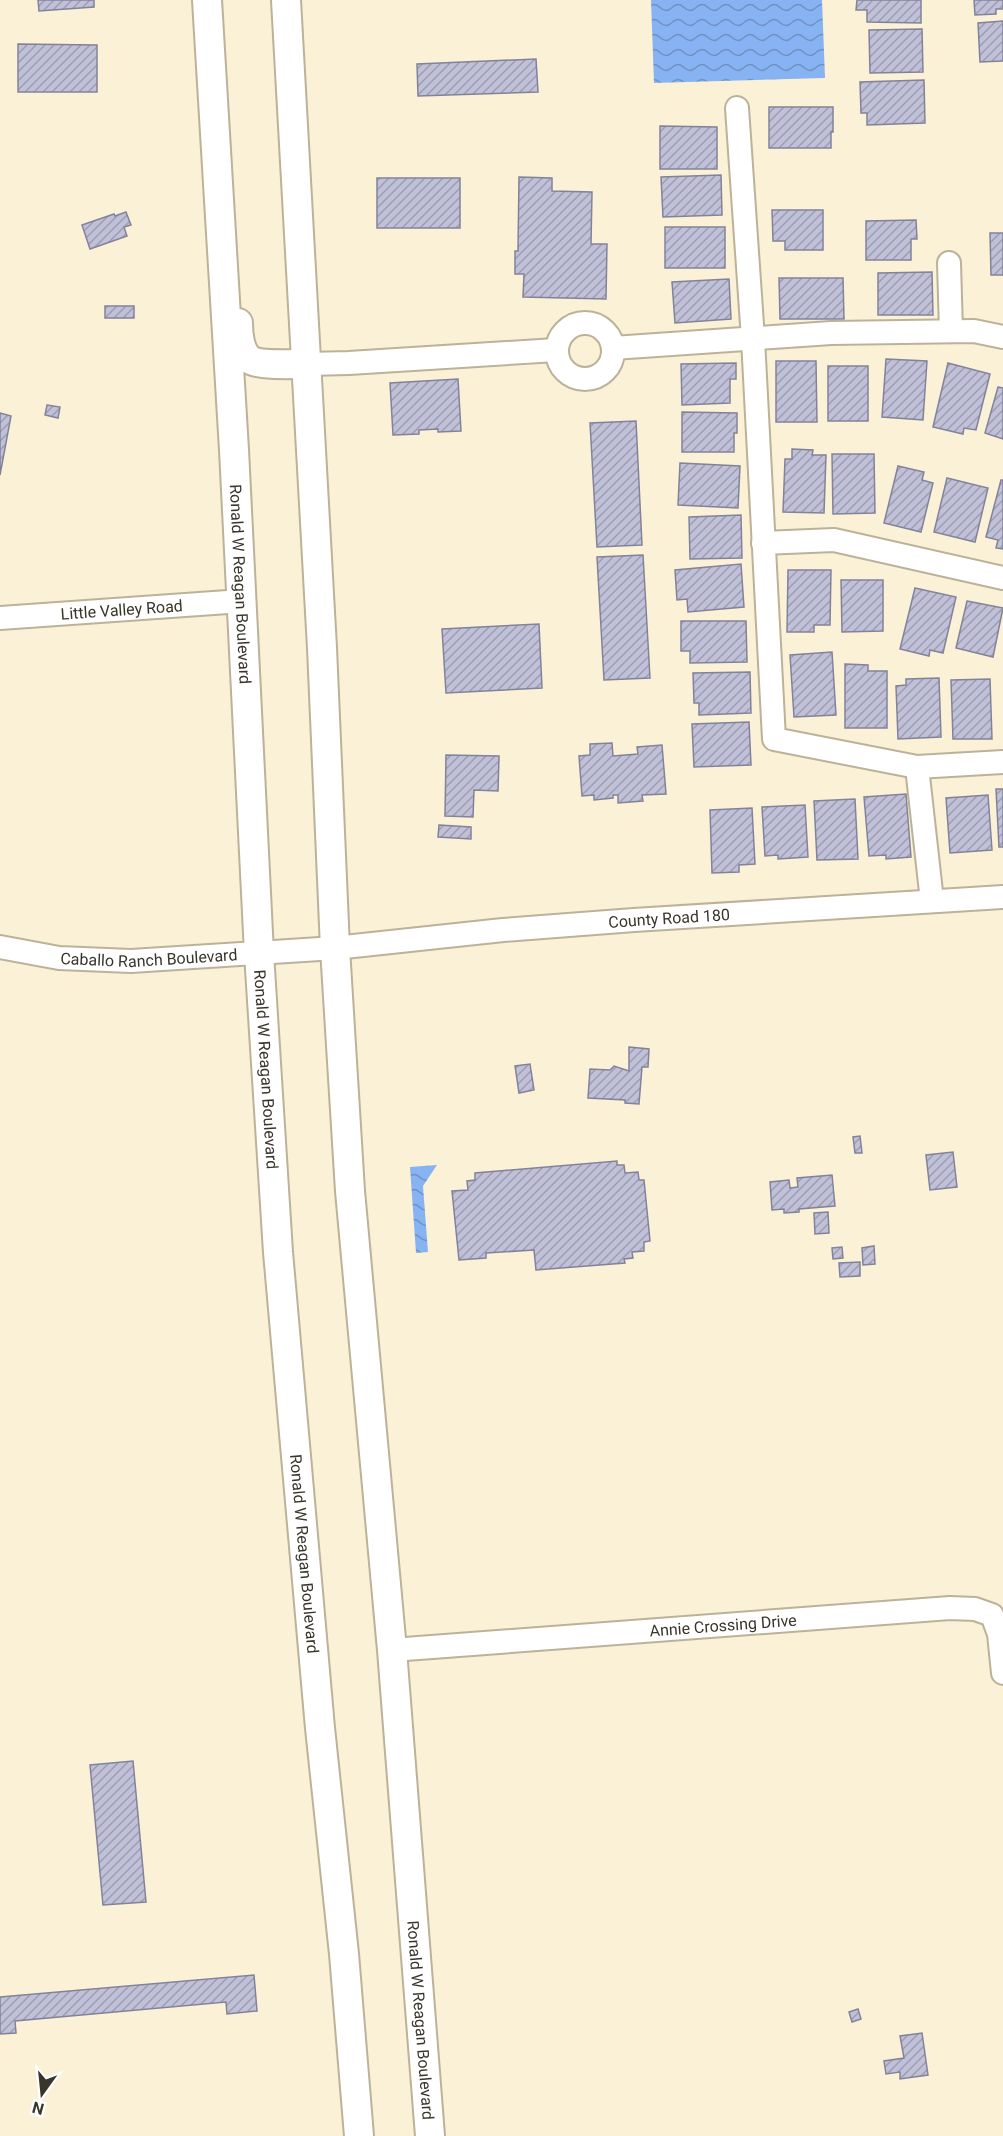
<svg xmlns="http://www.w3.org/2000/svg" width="1003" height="2136" font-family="Roboto,sans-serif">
<defs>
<pattern id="water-waves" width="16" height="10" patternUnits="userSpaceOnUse" patternTransform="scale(1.5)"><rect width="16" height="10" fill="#87b3f2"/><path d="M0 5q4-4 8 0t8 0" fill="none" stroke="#6f92c4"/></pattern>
<pattern id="building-hatch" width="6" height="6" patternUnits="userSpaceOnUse" patternTransform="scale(1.5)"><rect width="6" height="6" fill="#c0c0d9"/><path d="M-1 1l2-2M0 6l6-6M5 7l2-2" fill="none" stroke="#9d9db0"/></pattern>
</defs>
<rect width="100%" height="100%" fill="#fbf1d7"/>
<g fill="url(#water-waves)">
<polygon points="651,0 822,0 825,78 654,83"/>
<polygon points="437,1165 423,1186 428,1252 416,1253 410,1167"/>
</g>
<g fill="url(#building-hatch)" stroke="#82829a" stroke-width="1.5">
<polygon points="38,0 94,0 94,7 39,11"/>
<polygon points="857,0 921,0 921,23 867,22 867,10 856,10"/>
<polygon points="974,0 1003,0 1003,9 996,9 996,14 975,15"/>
<polygon points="1003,21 1003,61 980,62 978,23"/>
<polygon points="922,29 923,72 870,73 869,30"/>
<polygon points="18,44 97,45 97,92 18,92"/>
<polygon points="536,59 538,92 418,96 417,64"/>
<polygon points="924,80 925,123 867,125 867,113 861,113 860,82"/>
<polygon points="769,107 833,107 833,132 831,132 831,148 769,148"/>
<polygon points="660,126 717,127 717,169 660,169"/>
<polygon points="721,175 722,215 663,217 661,177"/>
<polygon points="519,177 552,178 552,191 592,192 591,244 607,244 606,299 523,297 524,274 515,274 515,251 518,251"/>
<rect x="377" y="178" width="83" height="50"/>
<polygon points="772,210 823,210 823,250 785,250 785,241 773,241"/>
<polygon points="126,212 131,225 124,227 127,236 90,249 82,225 114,214 115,216"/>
<polygon points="916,220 917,239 911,239 911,260 866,260 866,221"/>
<rect x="665" y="227" width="60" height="41"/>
<polygon points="990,233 1003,233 1003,275 991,275"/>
<polygon points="932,272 933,315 878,315 878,273"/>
<polygon points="779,278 843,278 844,319 780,319"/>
<polygon points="729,279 731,319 675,323 672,282"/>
<rect x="105" y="306" width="29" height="12"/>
<polygon points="886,359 927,361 923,420 882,417"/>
<polygon points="776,361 816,361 817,422 776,422"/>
<polygon points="736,363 736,379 730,379 730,403 682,405 681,364"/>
<polygon points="948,363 990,374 976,430 964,428 963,434 933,427"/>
<rect x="828" y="366" width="40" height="55"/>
<polygon points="458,379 461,431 438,432 438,429 419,430 419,434 393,435 390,383"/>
<polygon points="998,387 1003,388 1003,439 985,433"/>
<polygon points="47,405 60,407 58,418 45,415"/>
<polygon points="682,412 737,413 737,433 734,433 734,452 682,452"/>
<polygon points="0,413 11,416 0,475"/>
<polygon points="636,421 642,545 597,547 590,423"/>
<polygon points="792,449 813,450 812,455 826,455 824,513 783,512 785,459 792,459"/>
<polygon points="832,454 874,454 875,513 833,514"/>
<polygon points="680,463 740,466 738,508 678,505"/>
<polygon points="898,466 924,472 922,480 933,483 921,532 884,523"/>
<polygon points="947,478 988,488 975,542 934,532"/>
<polygon points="1001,480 1003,480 1003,549 996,548 998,540 986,537"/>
<polygon points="741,515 742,558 690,559 689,517"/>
<polygon points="643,555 650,678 604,680 597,557"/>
<polygon points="741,564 744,607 688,612 687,599 677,600 675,570"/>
<polygon points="788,570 831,570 830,625 814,625 814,632 787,632"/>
<polygon points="841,580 883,580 883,631 842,632"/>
<polygon points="915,588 956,597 943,653 930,650 929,656 900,649"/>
<polygon points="967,601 1003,608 993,657 956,648"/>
<polygon points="681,621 746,621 747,662 690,663 690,651 681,651"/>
<polygon points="539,624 542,688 446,693 442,629"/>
<polygon points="832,652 836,715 794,717 790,655"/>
<polygon points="845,664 868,665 868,671 887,671 887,728 845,728"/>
<polygon points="750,672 751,713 699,715 699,703 694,703 693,673"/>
<polygon points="939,678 941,737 898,739 896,686 906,685 906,679"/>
<polygon points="990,679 992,739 953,739 951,680"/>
<polygon points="749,722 751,765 694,767 692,724"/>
<polygon points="612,743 613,756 638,754 637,747 662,745 666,794 642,795 643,801 618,803 618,795 613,795 613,798 594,800 594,795 582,796 579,756 590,755 590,744"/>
<polygon points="446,755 499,756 498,791 474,790 473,817 445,816"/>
<polygon points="996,789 1003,789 1003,847 999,847"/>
<polygon points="906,794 911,857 886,859 886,855 869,856 864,797"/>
<polygon points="988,795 992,850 950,853 946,798"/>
<polygon points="855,799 858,859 817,860 814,801"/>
<polygon points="805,805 808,857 778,859 778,855 765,856 762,807"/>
<polygon points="752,808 755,864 739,865 739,872 712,873 710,810"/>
<polygon points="439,825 471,827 471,839 438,837"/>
<polygon points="629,1047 649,1049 648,1067 642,1067 639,1104 625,1103 625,1100 588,1098 590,1069 610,1070 614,1066 629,1071"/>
<polygon points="530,1064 534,1090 519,1093 515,1066"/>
<polygon points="860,1136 862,1153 855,1153 853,1137"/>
<polygon points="953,1152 957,1187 930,1190 926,1155"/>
<polygon points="617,1161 617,1165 624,1165 625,1173 638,1172 639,1180 644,1180 650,1241 644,1242 644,1251 632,1252 633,1258 624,1259 625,1263 536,1270 534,1250 486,1253 486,1258 459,1260 452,1191 468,1190 467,1181 475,1180 475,1173"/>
<polygon points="832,1175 835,1206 799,1209 799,1212 784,1213 784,1209 772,1210 770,1182 789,1180 790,1188 798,1187 797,1178"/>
<polygon points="828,1212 829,1233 815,1234 814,1213"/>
<polygon points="874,1246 875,1264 863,1265 862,1248"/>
<polygon points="842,1247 843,1258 833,1259 832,1248"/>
<polygon points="860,1262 860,1276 840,1277 839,1263"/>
<polygon points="133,1761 146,1902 103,1905 90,1765"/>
<polygon points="254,1975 257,2011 227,2014 226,2002 15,2021 16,2033 0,2034 0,1997"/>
<polygon points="858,2009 861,2019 852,2022 849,2012"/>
<polygon points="922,2033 928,2075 900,2079 900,2072 886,2074 884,2061 904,2058 900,2036"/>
</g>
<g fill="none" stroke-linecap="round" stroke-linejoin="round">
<defs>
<g id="minor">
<polyline points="737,108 753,339 774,739 917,767 1003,762"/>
<polyline points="949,263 951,331"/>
<circle cx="585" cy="351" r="28"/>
<polyline points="613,348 831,333 974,331 1003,337"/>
<polyline points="307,364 349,363 556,350"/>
<polyline points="763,543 834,540 1003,578"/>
<path id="s1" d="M0,618L242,601"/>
<polyline points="917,767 932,901"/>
<path id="s2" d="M0,947L59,958L131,961L335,948L503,930L634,920L1003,897"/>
<path id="s3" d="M392,1650L950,1608L975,1609L992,1615L999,1634L1003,1673"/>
</g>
<g id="major">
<path id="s4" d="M207,0L234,450L259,953L278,1252L320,1728L344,1954L359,2136"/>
<path id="s5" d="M286,0L322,648L335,948L350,1191L392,1650L430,2136"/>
<path d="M238,323C238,335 240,352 249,359C258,366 294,364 307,364"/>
</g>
</defs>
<use href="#minor" stroke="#bcb29a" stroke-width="26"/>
<use href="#major" stroke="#bcb29a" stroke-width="32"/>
<use href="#minor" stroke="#fff" stroke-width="22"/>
<use href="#major" stroke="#fff" stroke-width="28"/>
</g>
<g text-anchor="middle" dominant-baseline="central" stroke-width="4.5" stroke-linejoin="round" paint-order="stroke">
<g font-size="16" fill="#39352b" stroke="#fff">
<text stroke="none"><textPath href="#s4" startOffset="585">Ronald W Reagan Boulevard</textPath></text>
<text stroke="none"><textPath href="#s1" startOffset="122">Little Valley Road</textPath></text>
<text stroke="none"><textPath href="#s2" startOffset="672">County Road 180</textPath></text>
<text stroke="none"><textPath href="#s2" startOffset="150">Caballo Ranch Boulevard</textPath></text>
<text stroke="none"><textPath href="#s4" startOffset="1071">Ronald W Reagan Boulevard</textPath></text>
<text stroke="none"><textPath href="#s4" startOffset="1557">Ronald W Reagan Boulevard</textPath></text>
<text stroke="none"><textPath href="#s3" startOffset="332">Annie Crossing Drive</textPath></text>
<text stroke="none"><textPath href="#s5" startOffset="2025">Ronald W Reagan Boulevard</textPath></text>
</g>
</g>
<g transform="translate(42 2094) rotate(195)" stroke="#ffffff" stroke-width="4.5" paint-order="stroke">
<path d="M0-4.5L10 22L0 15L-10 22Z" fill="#39352b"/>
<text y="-9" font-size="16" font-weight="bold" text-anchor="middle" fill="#39352b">N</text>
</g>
</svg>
